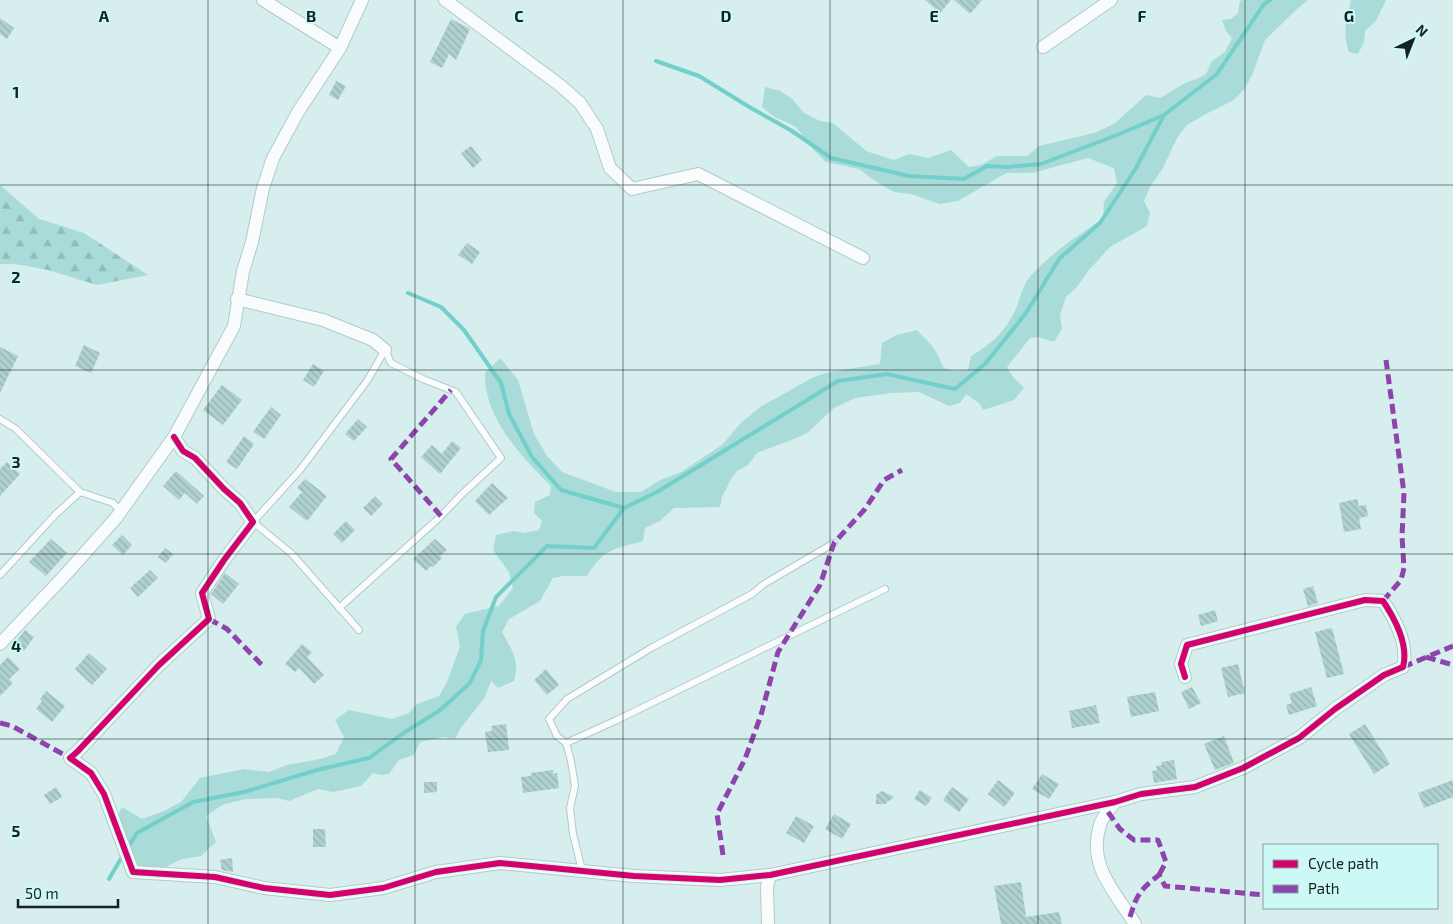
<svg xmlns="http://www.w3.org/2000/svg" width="1453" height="924" font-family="'Exo 2',sans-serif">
<defs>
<pattern id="forest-firs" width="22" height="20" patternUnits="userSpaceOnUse" patternTransform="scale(1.25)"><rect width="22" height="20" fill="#a9dbd8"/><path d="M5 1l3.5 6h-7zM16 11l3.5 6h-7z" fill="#90bcb9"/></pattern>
<pattern id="building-back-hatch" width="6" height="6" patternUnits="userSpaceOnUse" patternTransform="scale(1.25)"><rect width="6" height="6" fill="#aed0ce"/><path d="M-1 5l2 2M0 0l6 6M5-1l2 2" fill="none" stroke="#95b2b1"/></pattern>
</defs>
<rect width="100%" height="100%" fill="#d6eeed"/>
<g fill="#a9dbd8">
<path d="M1243,0H1308L1297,9L1265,40L1252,75L1245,88L1234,100L1204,115L1187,125L1177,138L1163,168L1150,187L1144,201L1150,213L1147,226L1110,247L1088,271L1077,287L1066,297L1060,315L1062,329L1054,342L1038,337L1030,338L1007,367L1013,377L1024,388L1014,400L983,410L980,404L966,394L960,403L949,406L919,392L891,393L855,398L834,408L807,433L794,439L757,453L748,465L737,471L731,479L722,497L720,507L674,508L660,521L645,528L643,541C614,549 604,548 587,576H563L553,578L540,601L509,619L502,632C512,651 520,659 514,681L498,688L491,681L485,697L460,729L455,739L444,737L420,742L414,755L399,760L389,774L381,775L373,773L361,786L333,792L318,789L289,801L277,798L246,799L222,805L206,816L216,842L201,856L182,859L164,868L139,867L121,842L116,819L122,807L142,819L164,811L181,802L200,778L244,769L269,772L287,765L320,759L336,754L344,737L335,720L349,710L392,719L409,713L417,704L439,696L447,682L460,647L456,627L465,614L499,606L513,588L509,572L493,550L496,535L514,531L524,533L539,530L542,521L534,513L535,502L550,495L551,486C525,460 495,429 487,393C485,386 485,379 485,373L500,358L518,380L534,434L547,456L562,472L616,492H641L660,480L681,472L722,445L741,423L760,407L812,378L829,372L880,364L882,343L897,335L917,330L934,348L944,368L955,371L968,370L971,356C992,344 1008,329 1017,306C1020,298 1023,285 1029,278C1051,252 1076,238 1103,218L1104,202L1117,183L1114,168L1088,158L1032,173H1006L958,201L940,204L911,194L894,192L875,181L859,169L826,162L815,151L796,127L773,116L762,107L765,87L780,91L792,99L804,113L820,121L833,123L866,151L894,160L909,154L928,158L951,150L969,167L981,165L997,156H1027L1039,146L1094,133L1114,124L1146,95L1160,98L1187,82L1197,79L1206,74L1212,61L1225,52L1232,38L1226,31L1222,20L1231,19L1238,13L1240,1Z"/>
<path d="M1351,0H1386L1376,21L1365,31L1364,42L1358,54L1349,52C1342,32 1347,20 1351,0Z"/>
</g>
<polygon fill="url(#forest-firs)" points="0,185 39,219 84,233 148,275 97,285 48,270 16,264 0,264"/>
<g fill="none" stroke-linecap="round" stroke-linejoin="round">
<g stroke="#73cfca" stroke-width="4">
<polyline points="656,61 699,76 751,108 792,131 831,158 909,176 964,179 987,166 1008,167 1041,164 1122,133 1164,115"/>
<polyline points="408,293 441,307 464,330 501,383 509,414 532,457 561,490 624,508"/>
<polyline points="128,847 137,833 193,802 244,792 317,770 369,758 405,732 439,711 470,683 481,660 483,631 496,597 547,546 594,548 624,508 657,492 838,381 887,374 955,389 985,364 1026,313 1059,259 1100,223 1136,168 1164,115 1217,74 1264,4 1270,0"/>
<polyline points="109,879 123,855"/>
</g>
</g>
<g fill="url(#building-back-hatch)">
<polygon points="925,0 951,0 940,13"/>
<polygon points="954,0 982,0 970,14"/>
<polygon points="0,18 14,28 7,39 0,34"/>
<polygon points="451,19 470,29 456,60 449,54 442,68 430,62"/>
<polygon points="336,81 346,86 338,100 329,95"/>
<polygon points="471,146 482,160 473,168 461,153"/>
<polygon points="467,243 480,252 472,264 458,255"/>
<polygon points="84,345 100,353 91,373 75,366"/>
<polygon points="0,347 18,356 0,393"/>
<polygon points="313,364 324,371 314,387 303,380"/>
<polygon points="222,385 242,400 223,425 203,410"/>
<polygon points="271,407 281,415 264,439 253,432"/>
<polygon points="358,419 367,427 354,441 345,434"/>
<polygon points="244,436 254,444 237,469 226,462"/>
<polygon points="452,441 461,448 440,474 421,457 432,445 442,454"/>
<polygon points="7,462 20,474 0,496 0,469"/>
<polygon points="176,471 204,496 197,504 185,493 179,500 163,486"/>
<polygon points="305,479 327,496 307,521 289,507 302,492 297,488"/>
<polygon points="492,483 508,498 489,515 475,501"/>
<polygon points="375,496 383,504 371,516 363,508"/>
<polygon points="1357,499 1359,506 1366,505 1368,516 1359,518 1361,529 1344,532 1339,503"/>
<polygon points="346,521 355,530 342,543 333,534"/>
<polygon points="122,535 132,545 123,555 112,545"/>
<polygon points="51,539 67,553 46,576 29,562"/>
<polygon points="435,539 447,550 440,556 442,558 433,567 431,566 426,571 413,559"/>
<polygon points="165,548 173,554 166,563 158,557"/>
<polygon points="150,570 158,578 138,597 130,588"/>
<polygon points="225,573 239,584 223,604 211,594"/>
<polygon points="1313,586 1318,603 1308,606 1303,589"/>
<polygon points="1215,610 1218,621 1201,626 1198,615"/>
<polygon points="1332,628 1344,674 1327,678 1315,632"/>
<polygon points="25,630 34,637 24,651 14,644"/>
<polygon points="302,644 312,652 307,657 324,675 314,684 299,668 295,672 285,664"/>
<polygon points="89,653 107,669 92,685 75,669"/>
<polygon points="8,657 20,669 9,679 13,683 0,696 0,665"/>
<polygon points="1238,664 1245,693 1228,697 1221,668"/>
<polygon points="546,669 559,685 547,695 534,680"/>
<polygon points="1192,687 1201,703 1189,709 1181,692"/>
<polygon points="1311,687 1317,706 1289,715 1286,705 1292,703 1289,694"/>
<polygon points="46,691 65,706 52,722 36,709 42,701 40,699"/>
<polygon points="1155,692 1159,711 1131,717 1127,697"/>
<polygon points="1096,705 1100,723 1072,728 1069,711"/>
<polygon points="506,724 509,750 488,752 485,732 492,731 491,726"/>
<polygon points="1365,724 1390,764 1374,774 1349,734"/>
<polygon points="1224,736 1234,763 1215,770 1204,744"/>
<polygon points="1174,760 1177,779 1154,783 1152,771 1157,770 1156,766 1162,765 1161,762"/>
<polygon points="553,770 553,774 557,773 559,788 523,793 521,777 531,776 531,773"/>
<polygon points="1042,774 1059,784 1049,799 1032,789"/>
<polygon points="998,780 1015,793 1004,807 988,794"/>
<polygon points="1453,780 1453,797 1424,808 1418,793"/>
<polygon points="424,782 437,782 437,792 424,793"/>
<polygon points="56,787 62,797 50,804 44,795"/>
<polygon points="952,787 969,799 959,812 943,800"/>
<polygon points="920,790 932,798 926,806 914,799"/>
<polygon points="882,791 894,797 885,804 876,804 876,795"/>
<polygon points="834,814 851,824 842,839 825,829"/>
<polygon points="796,816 814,826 804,843 786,833"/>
<polygon points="313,829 325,829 326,847 313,847"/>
<polygon points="232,858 233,872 222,870 220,860"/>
<polygon points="1021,882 1026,917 1059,912 1062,924 1001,924 994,886"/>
</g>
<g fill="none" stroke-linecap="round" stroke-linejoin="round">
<defs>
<g id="service">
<polyline points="0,419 16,429 80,492 113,503 120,511"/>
<polyline points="0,575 55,515 80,492"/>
<polyline points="339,608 440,517 462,494 501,458 456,392 423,379 391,363 385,350"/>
<polyline points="359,630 291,553 253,522 300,470 367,381 385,350"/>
<polyline points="566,743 617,720 885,589"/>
<polyline points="582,870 573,834 570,808 575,786 571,761 566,743 557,736 549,719 567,699 651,648 752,594 764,584 834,543"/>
</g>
<g id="minor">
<polyline points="263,0 340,48"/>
<polyline points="445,0 561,86 580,103 597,129 610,168 632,189 698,174 863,258"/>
<polyline points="1043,47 1111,0"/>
<polyline points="237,299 323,320 373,340 385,350"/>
<path d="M174,437L183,451L195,458L224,489L240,503L253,522L224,560L202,593L209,619L159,665L77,752L70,758L91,773L104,794L133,872L215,877L264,888L330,895L383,888L436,872L500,863L634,876L720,880L770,875L1115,802L1141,794L1195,787L1243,768L1299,738L1335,709L1384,675L1403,667C1409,645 1395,619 1383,601L1365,600L1187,645L1181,664L1185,677"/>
<polyline points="0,644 67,573 116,518 174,437 234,326 243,271 252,242 263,188 273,158 298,112 340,48 362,0"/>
<path d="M1115,802C1110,809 1102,817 1100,825C1087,865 1115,892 1135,924"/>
<polyline points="768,924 767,887 770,875"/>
</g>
</defs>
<use href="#service" stroke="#b5c9c7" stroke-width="8"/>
<use href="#minor" stroke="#b5c9c7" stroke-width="14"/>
<use href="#service" stroke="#f9fcfc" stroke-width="6"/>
<use href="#minor" stroke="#f9fcfc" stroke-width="12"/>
<g stroke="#8e44ad" stroke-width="5" stroke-dasharray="10 5" stroke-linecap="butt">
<polyline points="441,516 391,459 451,390"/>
<polyline points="1383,601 1401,580 1404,568 1402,536 1404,493 1386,360"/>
<polyline points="209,619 227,629 263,666"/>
<polyline points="1426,657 1453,665"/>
<polyline points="1403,667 1453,646"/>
<polyline points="0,723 12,726 70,758"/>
<polyline points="1108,812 1120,829 1134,840 1158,840 1166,862 1159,875"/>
<polyline points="723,855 717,814 745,759 761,715 778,652 820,585 834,543 865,509 884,480 902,470"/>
<path d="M1130,917C1137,894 1140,890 1159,875L1165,886L1264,895"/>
</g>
<defs>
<path id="cycleway" d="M174,437L183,451L195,458L224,489L240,503L253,522L224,560L202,593L209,619L159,665L77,752L70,758L91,773L104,794L133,872L215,877L264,888L330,895L383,888L436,872L500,863L634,876L720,880L770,875L1115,802L1141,794L1195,787L1243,768L1299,738L1335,709L1384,675L1403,667C1409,645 1395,619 1383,601L1365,600L1187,645L1181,664L1185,677"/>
</defs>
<use href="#cycleway" stroke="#ccf9f5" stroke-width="9"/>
<use href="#cycleway" stroke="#d6006c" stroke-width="6"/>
</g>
<path fill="none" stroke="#122322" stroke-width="1" stroke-opacity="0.55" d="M208,0V924M415,0V924M623,0V924M830,0V924M1038,0V924M1245,0V924M0,185H1453M0,370H1453M0,554H1453M0,739H1453"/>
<g font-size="16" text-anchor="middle" font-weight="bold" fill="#122322" stroke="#ccf9f5" stroke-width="4" stroke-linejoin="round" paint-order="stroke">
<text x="104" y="22">A</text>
<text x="311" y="22">B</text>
<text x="519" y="22">C</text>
<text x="726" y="22">D</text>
<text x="934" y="22">E</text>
<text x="1142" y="22">F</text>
<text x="1349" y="22">G</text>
<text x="16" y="98">1</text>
<text x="16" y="283">2</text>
<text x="16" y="468">3</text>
<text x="16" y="652">4</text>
<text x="16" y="837">5</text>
</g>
<rect x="1263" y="844" width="175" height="65" fill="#ccf9f5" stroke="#82a3a1"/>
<rect x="1273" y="860" width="25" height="8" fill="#d6006c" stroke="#82a3a1"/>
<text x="1308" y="869" font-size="15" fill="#122322">Cycle path</text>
<rect x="1273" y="885" width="25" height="8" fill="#8e44ad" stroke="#82a3a1"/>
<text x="1308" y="894" font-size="15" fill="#122322">Path</text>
<g transform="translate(1413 40) rotate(43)" stroke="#ccf9f5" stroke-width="4" paint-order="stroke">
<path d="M0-4L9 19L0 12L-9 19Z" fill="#122322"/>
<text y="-8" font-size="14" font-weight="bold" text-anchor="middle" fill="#122322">N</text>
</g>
<path d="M18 899v8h100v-8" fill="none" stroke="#122322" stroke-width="2.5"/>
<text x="25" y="899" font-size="15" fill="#122322" stroke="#ccf9f5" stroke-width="4" paint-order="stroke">50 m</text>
</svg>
